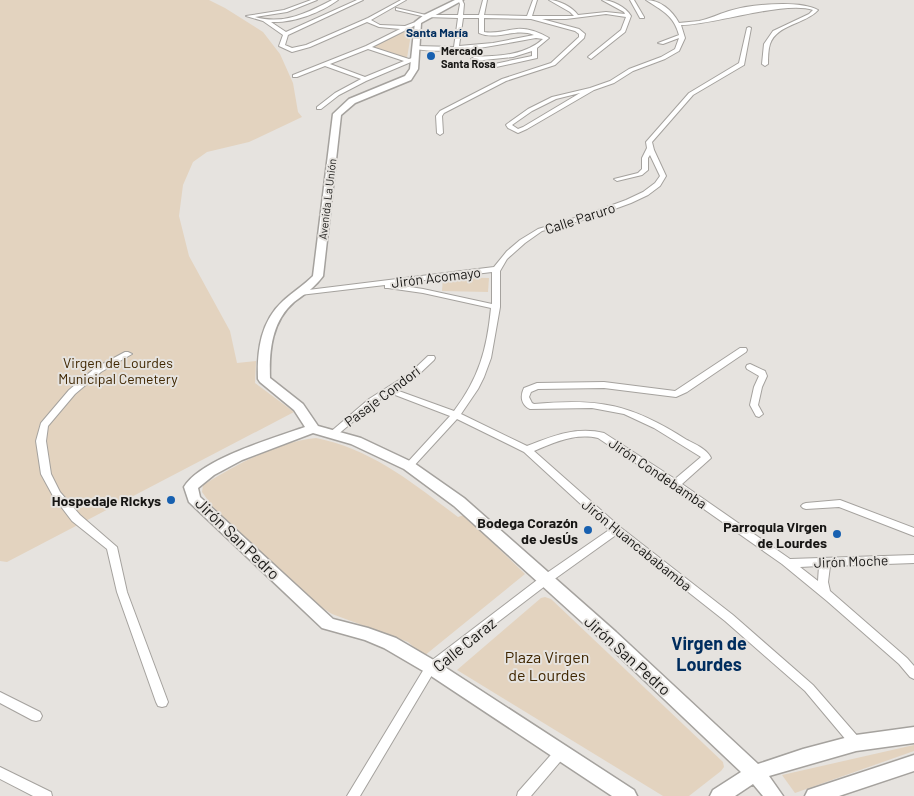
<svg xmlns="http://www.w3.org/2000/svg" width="914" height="796" font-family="Barlow,sans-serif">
<rect width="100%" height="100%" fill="#e6e3df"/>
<g fill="#e3d3bf">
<polygon points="0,0 209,0 225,8 263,32 280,54 293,83 298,112 302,117 249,142 207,152 193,162 183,185 179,216 189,256 230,331 237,363 256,361 255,383 294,412 7,562 0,561"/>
<polygon points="412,28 407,58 372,47"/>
<polygon points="443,277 489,278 488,292 442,291"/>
<path d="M316,438C372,449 414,484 458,517L464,515L525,574L424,656L408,642L332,614L310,600L215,510L202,492L203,485C238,464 276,442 316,438Z"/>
<polygon points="545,597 551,599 723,762 724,767 721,771 689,796 663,796 457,670 541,598"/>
<polygon points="914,745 914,751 795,793 782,775"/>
</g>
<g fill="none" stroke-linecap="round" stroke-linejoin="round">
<defs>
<g id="street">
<path d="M311,0H317L287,12L255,17C284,25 307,13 332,0H338C320,13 294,23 271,22L286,32L357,0H363L288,35L285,45L292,48L306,45L368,18L401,0H406L371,20L380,25L405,26L418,21H420V23L372,47L409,59L415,57L418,59L366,81L339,95L321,109H317V107L335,93L361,79L325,66L297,77H293V75L366,46L400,29L379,27L367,22L310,47L292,52L279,46L283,35L263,21L246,16L284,10ZM368,49L404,61L365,77L330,64Z"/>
<path d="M458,0H462L464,4L463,15H479L483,0H487L484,15L527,16L533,0H537L532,16H574L570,12L549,0C559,0 572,7 578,15L606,12L625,14L624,12L602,0C612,0 626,7 631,16L625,32L591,59L588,57L589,56L621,30L626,17L606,14L566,19H542L579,29L585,34L584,38L555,65L506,81L444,113L442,116L443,133L440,135L437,133L436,116L440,111L502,79L551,63L579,37V34L575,31L531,19L484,18V32C496,34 506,30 517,29C528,28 540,33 549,38L537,48V58L487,69L485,68V66L532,56V51L513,57L474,61L471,59L474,57C498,56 524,56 543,39L536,38C496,45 455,55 414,49V47L416,46L454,47L458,18L426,17L396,10V8L426,15H458L460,4ZM463,18H479V33C497,41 516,27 534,35L493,43L459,46Z"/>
<polygon points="630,0 634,0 644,17 644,18 640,18"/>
<path d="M646,0C660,0 672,10 679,23C686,22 692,22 699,21C709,19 719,14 729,11C751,4 800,0 818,10C806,24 777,24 770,44C768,50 768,58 768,64L765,66L762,64L764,44L773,31L809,14L813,10C786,0 713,25 681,25L685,38L679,51L665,59L633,71L614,83L594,90L527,129L518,133L508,128L506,125L507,124L528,109L552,97L590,88L610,81L629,69L661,57L675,49L679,38L663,44L658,43L679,35C674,15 661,10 646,0ZM580,93L523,127L518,129L512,125L532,111L556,99Z"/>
<path d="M749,27L751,28L744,65L693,95L652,142L654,150L666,176L660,186L648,195L631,203L590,218L542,231L525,243L507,259L500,271V307L491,358L484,377L478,389L461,414L527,446C552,436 577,426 604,433L675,479L701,457L654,428L624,414L592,408L530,409C521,405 520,396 524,388L537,383L604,382L675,391L740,348H746L747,350L746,352L687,392L676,397L604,388L538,389L531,392L529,397L532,403L534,404C599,398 631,404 687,440C695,444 707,449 711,458L682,484L790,559L914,555V563L830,566L828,582L830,591L907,658L914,666V679L910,677L899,664L827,601L782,564L691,500L598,438C575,433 555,442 534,451L620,527L733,615L813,685L860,739L862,743L860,747L856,748L852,747L805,691L725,621L616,535L549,583L435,670L360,796H347L427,664L541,577L609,530L524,452L457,419L412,468H406L404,466L406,464L450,416L390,393L375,403L336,436L333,437L328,434L369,399L410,373L428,356H434L435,358L434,360L416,377L396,390L454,411C479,378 487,349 491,308L423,293L388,288H385V285L300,295L296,293L300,291L494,267L507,251L520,240L538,229L585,215L626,200L643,192L655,183L660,176L650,155L648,158V170L642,175L617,181L614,179L638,173L642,169V158L647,148L646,142L689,93L739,63L747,28ZM492,272V304L423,289L391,284ZM819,566L818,581L800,567Z"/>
<polygon points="125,352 128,352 132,354 101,372 75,394 48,426 46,441 51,474 60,492 80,515 117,547 127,592 168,702 166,706 162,707 158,706 156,702 117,592 107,549 72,521 53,496 41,474 36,441 41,423 69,390 95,368"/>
<polygon points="750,364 765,371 767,376 762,387 758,405 763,414 759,417 756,416 750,405 754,387 759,376 747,369 746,367 747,365"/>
<polygon points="840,500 914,528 914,536 839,507 806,509 803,508 801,506 803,504 806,503"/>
<polygon points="0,692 40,712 42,716 40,720 36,721 32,720 0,703"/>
<polygon points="561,746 565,748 567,752 565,756 531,796 517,796 518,792 557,748"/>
<polygon points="0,767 51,792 52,796 33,796 0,779"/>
</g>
<g id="secondary">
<path d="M455,0H463L421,23L418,69L411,80L355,103L341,115L323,276C315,287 305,294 294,302C272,321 269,350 270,378L303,404L318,426L361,438L414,463L464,498L616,632L758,764L803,749L856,735L914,727V743L856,751L769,776L783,796H763L753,784L735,796H710L713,790L741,772L604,642L454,506L404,469L351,444L313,433L242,460L214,475L198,488L200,497L333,619L368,628L396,638L437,662L634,790L637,796H612L425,672L384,648L365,640L322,628L189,502L184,487C201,459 274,438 305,427L294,410L260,382L258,379C257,350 261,321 283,301C293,292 304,285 313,276L333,114L349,99L405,76L410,69L415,22L424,15Z"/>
<polygon points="914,755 914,771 839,796 805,796 808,790 814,788"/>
</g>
</defs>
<use href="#street" stroke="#a5a29e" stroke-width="2"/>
<use href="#secondary" stroke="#a5a29e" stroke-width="3"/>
<use href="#street" fill="#fff" fill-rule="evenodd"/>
<use href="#secondary" fill="#fff" fill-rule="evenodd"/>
</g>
<g fill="#1760b0" stroke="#e6e3df" stroke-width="2">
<circle cx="431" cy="56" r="5"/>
<circle cx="171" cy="500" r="5"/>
<circle cx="588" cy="530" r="5"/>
<circle cx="837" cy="534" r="5"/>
</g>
<g text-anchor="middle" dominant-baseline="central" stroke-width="4" stroke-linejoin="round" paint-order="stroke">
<g font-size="11" font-weight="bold" fill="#171614" stroke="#e6e3df" text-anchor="start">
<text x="441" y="50">Mercado<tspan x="441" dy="13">Santa Rosa</tspan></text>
</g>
<g font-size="11" fill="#171614" stroke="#e6e3df">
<text transform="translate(327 199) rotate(-83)">Avenida La Unión</text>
</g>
<g font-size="12" font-weight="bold" fill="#002d5e" stroke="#e6e3df">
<text x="437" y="32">Santa María</text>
</g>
<g font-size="14" fill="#171614" stroke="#e6e3df">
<text transform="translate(580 218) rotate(-18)">Calle Paruro</text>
<text transform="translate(436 277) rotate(-7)">Jirón Acomayo</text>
<text transform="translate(382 396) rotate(-37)">Pasaje Condori</text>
<text transform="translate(658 473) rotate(34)">Jirón Condebamba</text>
<text transform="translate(637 545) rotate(39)">Jirón Huancababamba</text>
<text transform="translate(851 561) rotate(-2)">Jirón Moche</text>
</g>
<g font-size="14" fill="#3f2600" stroke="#e6e3df">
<text x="118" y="362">Virgen de Lourdes<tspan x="118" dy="16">Municipal Cemetery</tspan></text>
</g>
<g font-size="14" font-weight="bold" fill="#171614" stroke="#e6e3df" text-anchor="end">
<text x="161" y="500">Hospedaje Rickys</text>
<text x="578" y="522">Bodega Corazón<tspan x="578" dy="16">de JesÚs</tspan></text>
<text x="827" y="526">Parroquia Virgen<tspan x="827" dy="16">de Lourdes</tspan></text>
</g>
<g font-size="16" fill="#171614" stroke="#e6e3df">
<text transform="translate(238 538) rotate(44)">Jirón San Pedro</text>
<text transform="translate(464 644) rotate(-39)">Calle Caraz</text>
<text transform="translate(628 655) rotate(42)">Jirón San Pedro</text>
</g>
<g font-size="16" fill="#3f2600" stroke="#e6e3df">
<text x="547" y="656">Plaza Virgen<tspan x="547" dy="18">de Lourdes</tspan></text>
</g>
<g font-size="18" font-weight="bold" fill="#002d5e" stroke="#e6e3df">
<text x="709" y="643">Virgen de<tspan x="709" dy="21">Lourdes</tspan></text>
</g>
</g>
</svg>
